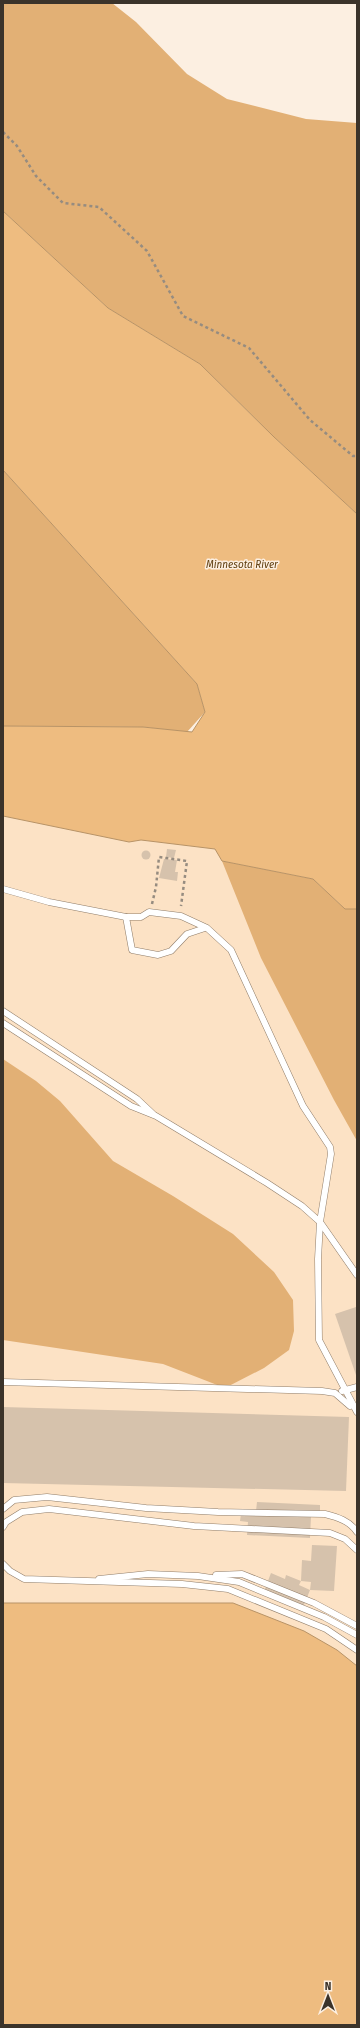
<svg xmlns="http://www.w3.org/2000/svg" width="360" height="2028" font-family="'Fira Sans Condensed',sans-serif">
<rect width="100%" height="100%" fill="#fcefe1"/>
<polygon fill="#fce2c5" points="3,816 129,842 141,840 215,849 345,909 357,909 357,1666 337,1650 233,1603 3,1603"/>
<g fill="#e2b075">
<polygon points="3,3 112,3 136,22 187,74 227,99 306,119 357,123 357,514 274,437 200,364 108,308 3,211"/>
<polygon points="3,470 197,684 205,712 187,732 143,727 3,726"/>
<polygon points="222,861 313,879 345,909 357,909 357,1141 334,1100 261,958"/>
<polygon points="3,1059 36,1081 60,1101 113,1161 173,1196 233,1234 274,1272 293,1300 294,1331 289,1350 264,1368 225,1388 163,1364 3,1340"/>
</g>
<g fill="#eebc80" stroke="#b89366">
<polygon points="3,211 108,308 200,364 274,437 357,514 357,909 345,909 313,879 222,861 215,849 141,840 129,842 3,816 3,726 143,727 192,732 205,712 197,684 3,470"/>
<polygon points="3,1603 233,1603 304,1631 337,1650 357,1666 357,2025 3,2025"/>
</g>
<g fill="#d6c2ac">
<polygon points="167,849 176,850 174,858 166,857"/>
<circle cx="146" cy="855" r="4.5"/>
<polygon points="164,859 177,860 175,872 178,872 177,881 159,878"/>
<polygon points="356,1307 357,1310 357,1378 335,1314"/>
<polygon points="3,1407 349,1417 346,1491 3,1483"/>
<polygon points="257,1502 320,1505 320,1516 311,1516 310,1538 247,1535 248,1522 240,1521 241,1514 256,1511"/>
<polygon points="312,1545 337,1546 334,1591 310,1590 311,1582 301,1581 302,1560 311,1561"/>
<polygon points="271,1573 285,1579 286,1575 301,1581 299,1585 310,1590 302,1610 263,1594"/>
</g>
<g fill="none" stroke-linecap="round" stroke-linejoin="round">
<defs>
<g id="service">
<polyline points="3,889 49,902 126,917 141,917 149,912 181,916 207,928 231,950 303,1106 330,1147 331,1154 320,1222 357,1275"/>
<polyline points="126,917 132,950 158,955 171,951 187,934 205,928"/>
<polyline points="3,1011 137,1099 153,1114"/>
<polyline points="3,1023 131,1106 156,1116 267,1183 302,1206 320,1222 318,1259 319,1340 357,1412"/>
<polyline points="3,1382 322,1391 335,1393 350,1406"/>
<polyline points="342,1391 357,1387"/>
<path d="M3,1509L14,1500L47,1497L146,1508L218,1512L325,1514C337,1517 350,1521 357,1532"/>
<polyline points="3,1527 6,1522 22,1512 49,1509 194,1526 330,1533 345,1539 357,1550"/>
<polyline points="3,1564 10,1571 24,1579 182,1584 228,1589 326,1629 357,1650"/>
<polyline points="216,1575 242,1574 314,1603 357,1626"/>
<polyline points="99,1579 148,1574 198,1576 239,1582 324,1617 357,1635"/>
</g>
</defs>
<use href="#service" stroke="#907d69" stroke-width="7"/>
<g stroke="#968c80" stroke-width="2.5" stroke-dasharray="3 3" stroke-linecap="butt">
<polyline points="3,132 17,146 36,176 63,203 99,207 147,251 183,316 249,348 310,420 353,456 357,456"/>
<polyline points="152,904 156,887 159,857 187,861 181,906"/>
</g>
<use href="#service" stroke="#fff" stroke-width="6"/>
</g>
<g text-anchor="middle" dominant-baseline="central" stroke-width="3" stroke-linejoin="round" paint-order="stroke">
<g font-size="11" font-style="italic" fill="#634214" stroke="#fcefe1">
<text x="242" y="564">Minnesota River</text>
</g>
</g>
<rect width="360" height="2028" fill="none" stroke="#3b332a" stroke-width="8"/>
<g transform="translate(328 1996)" stroke="#fcefe1" stroke-width="3" paint-order="stroke">
<path d="M0-3L7 15L0 10L-7 15Z" fill="#3b332a"/>
<text y="-6" font-size="11" font-weight="bold" text-anchor="middle" fill="#3b332a">N</text>
</g>
</svg>
